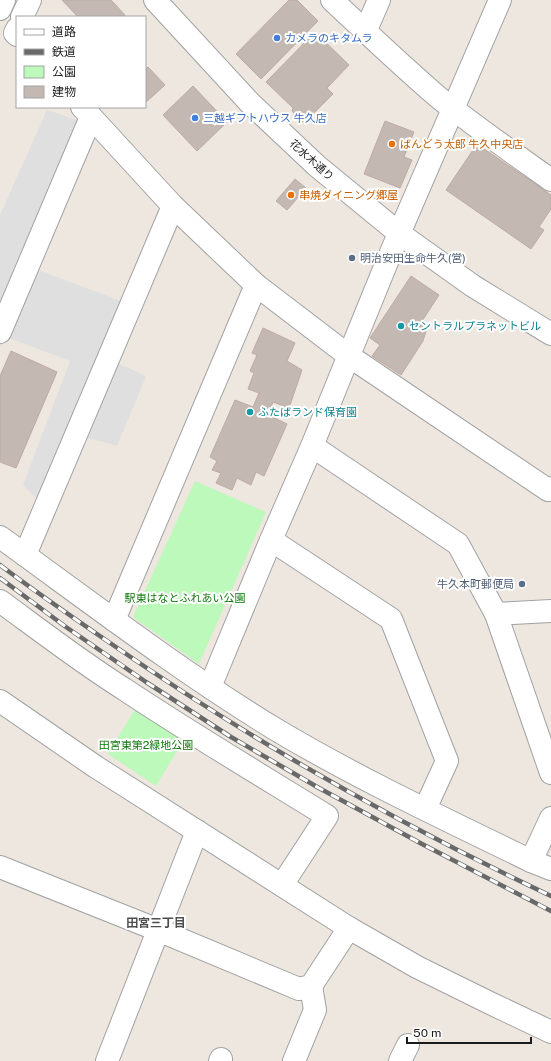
<svg xmlns="http://www.w3.org/2000/svg" width="551" height="1061" font-family="'Public Sans','Noto Sans JP',sans-serif">
<rect width="100%" height="100%" fill="#ede7e0"/>
<g fill="#bdf9ba">
<polygon points="195,481 266,512 199,664 133,617"/>
<polygon points="137,706 186,736 156,786 108,754"/>
</g>
<polygon fill="#dfdfdf" points="47,110 96,126 38,270 134,306 113,361 146,376 117,446 85,437 54,516 23,485 70,361 6,337 0,347 0,215"/>
<g fill="#c4b8b3" stroke="#beaba2">
<polygon points="62,0 111,0 125,15 123,17 78,17"/>
<polygon points="289,0 297,0 318,21 261,79 236,54"/>
<polygon points="315,32 349,65 327,88 333,94 304,123 292,111 293,108 266,82"/>
<polygon points="148,67 165,85 145,103 145,69"/>
<polygon points="193,86 227,122 197,151 163,115"/>
<polygon points="385,121 414,132 404,157 412,160 400,188 364,174"/>
<polygon points="477,144 551,195 551,209 539,227 544,230 531,249 446,190"/>
<polygon points="295,179 306,188 287,210 276,201"/>
<polygon points="411,276 439,295 422,321 426,331 423,341 401,375 372,356 380,345 370,338"/>
<polygon points="263,328 295,343 287,361 302,370 289,408 273,402 268,415 287,424 264,476 256,472 251,485 237,478 232,490 216,483 221,473 212,470 217,461 210,457 235,400 253,407 259,393 248,389 254,373 250,371 257,355 252,353"/>
<polygon points="11,351 57,372 16,468 0,462 0,376"/>
</g>
<g fill="none" stroke-linecap="round" stroke-linejoin="round">
<defs>
<g id="minor">
<polyline points="155,0 250,103 317,166 400,234 473,286 551,334"/>
<path d="M332,0C367,33 402,66 438,97C474,126 513,153 551,180"/>
<polyline points="0,9 4,0"/>
<polyline points="22,17 30,0"/>
<polyline points="17,29 15,33 17,35"/>
<polyline points="365,32 379,0"/>
<polyline points="82,107 173,206 256,285 349,356 548,490 551,488"/>
<polyline points="0,332 91,117"/>
<polyline points="312,446 458,544 496,614 551,773"/>
<path d="M0,537C90,602 180,671 275,729C357,778 445,819 531,861L551,869"/>
<polyline points="271,540 391,619 447,761 425,809"/>
<polyline points="25,555 173,206"/>
<path d="M0,601C41,631 81,662 124,689C190,733 259,774 327,816L282,885"/>
<polyline points="496,614 551,611"/>
<polyline points="114,620 256,285"/>
<polyline points="210,687 271,540 312,446 389,257 500,0"/>
<polyline points="0,701 96,767 349,928 417,967 492,1004 551,1032"/>
<polyline points="531,861 551,818"/>
<polyline points="0,867 158,930 299,989 311,986 349,928"/>
<polyline points="107,1061 197,831"/>
<polyline points="220,1061 221,1059"/>
<polyline points="294,1061 315,1010 311,986"/>
<polyline points="400,1061 408,1045"/>
</g>
</defs>
<use href="#minor" stroke="#a2a2a2" stroke-width="24"/>
<use href="#minor" stroke="#fff" stroke-width="22"/>
<defs>
<g id="rail">
<path d="M0,565C37,593 75,619 113,645C252,741 399,824 551,896"/>
<polyline points="0,578 66,627 146,682 231,737 319,788 422,844 551,911"/>
</g>
</defs>
<use href="#rail" stroke="#696969" stroke-width="4.5"/>
<use href="#rail" stroke="#fff" stroke-width="3" stroke-dasharray="9" stroke-linecap="butt"/>
</g>
<g fill="#3f7fe0" stroke="#fff" stroke-width="1.5">
<circle cx="277" cy="38" r="4"/>
<circle cx="195" cy="118" r="4"/>
</g>
<g fill="#e8710a" stroke="#fff" stroke-width="1.5">
<circle cx="392" cy="144" r="4"/>
<circle cx="291" cy="195" r="4"/>
</g>
<g fill="#5c6f8a" stroke="#fff" stroke-width="1.5">
<circle cx="352" cy="258" r="4"/>
<circle cx="522" cy="584" r="4"/>
</g>
<g fill="#0f9aa8" stroke="#fff" stroke-width="1.5">
<circle cx="401" cy="326" r="4"/>
<circle cx="250" cy="412" r="4"/>
</g>
<g text-anchor="middle" dominant-baseline="central" stroke-width="4" stroke-linejoin="round" paint-order="stroke">
<g font-size="11" fill="#366cbe" stroke="#fff" text-anchor="start">
<text x="285" y="38">カメラのキタムラ</text>
<text x="203" y="118">三越ギフトハウス 牛久店</text>
</g>
<g font-size="11" fill="#c56008" stroke="#fff" text-anchor="start">
<text x="400" y="144">ばんどう太郎 牛久中央店</text>
<text x="299" y="195">串焼ダイニング郷屋</text>
</g>
<g font-size="11" fill="#1b1b1b" stroke="#fff">
<text transform="translate(312 160) rotate(42)">花水木通り</text>
</g>
<g font-size="11" fill="#4e5e75" stroke="#fff" text-anchor="start">
<text x="360" y="258">明治安田生命牛久(営)</text>
<text x="514" y="584" text-anchor="end">牛久本町郵便局</text>
</g>
<g font-size="11" fill="#0d838f" stroke="#fff" text-anchor="start">
<text x="409" y="326">セントラルプラネットビル</text>
<text x="258" y="412">ふたばランド保育園</text>
</g>
<g font-size="11" fill="#0f770a" stroke="#fff">
<text x="185" y="598">駅東はなとふれあい公園</text>
<text x="146" y="745">田宮東第2緑地公園</text>
</g>
<g font-size="12" font-weight="bold" fill="#4e4e4e" stroke="#fff">
<text x="156" y="923">田宮三丁目</text>
</g>
</g>
<rect x="16" y="16" width="130" height="92" fill="#ffffff" stroke="#a4a4a4"/>
<rect x="24" y="29" width="20" height="6" fill="#ffffff" stroke="#a4a4a4"/>
<text x="52" y="36" font-size="12" fill="#1b1b1b">道路</text>
<rect x="24" y="49" width="20" height="6" fill="#696969" stroke="#a4a4a4"/>
<text x="52" y="56" font-size="12" fill="#1b1b1b">鉄道</text>
<rect x="24" y="66" width="20" height="12" fill="#bdf9ba" stroke="#a4a4a4"/>
<text x="52" y="76" font-size="12" fill="#1b1b1b">公園</text>
<rect x="24" y="86" width="20" height="12" fill="#c4b8b3" stroke="#a4a4a4"/>
<text x="52" y="96" font-size="12" fill="#1b1b1b">建物</text>
<path d="M407 1037v6h124v-6" fill="none" stroke="#1b1b1b" stroke-width="2"/>
<text x="413" y="1037" font-size="12" fill="#1b1b1b" stroke="#ffffff" stroke-width="3" paint-order="stroke">50 m</text>
</svg>
